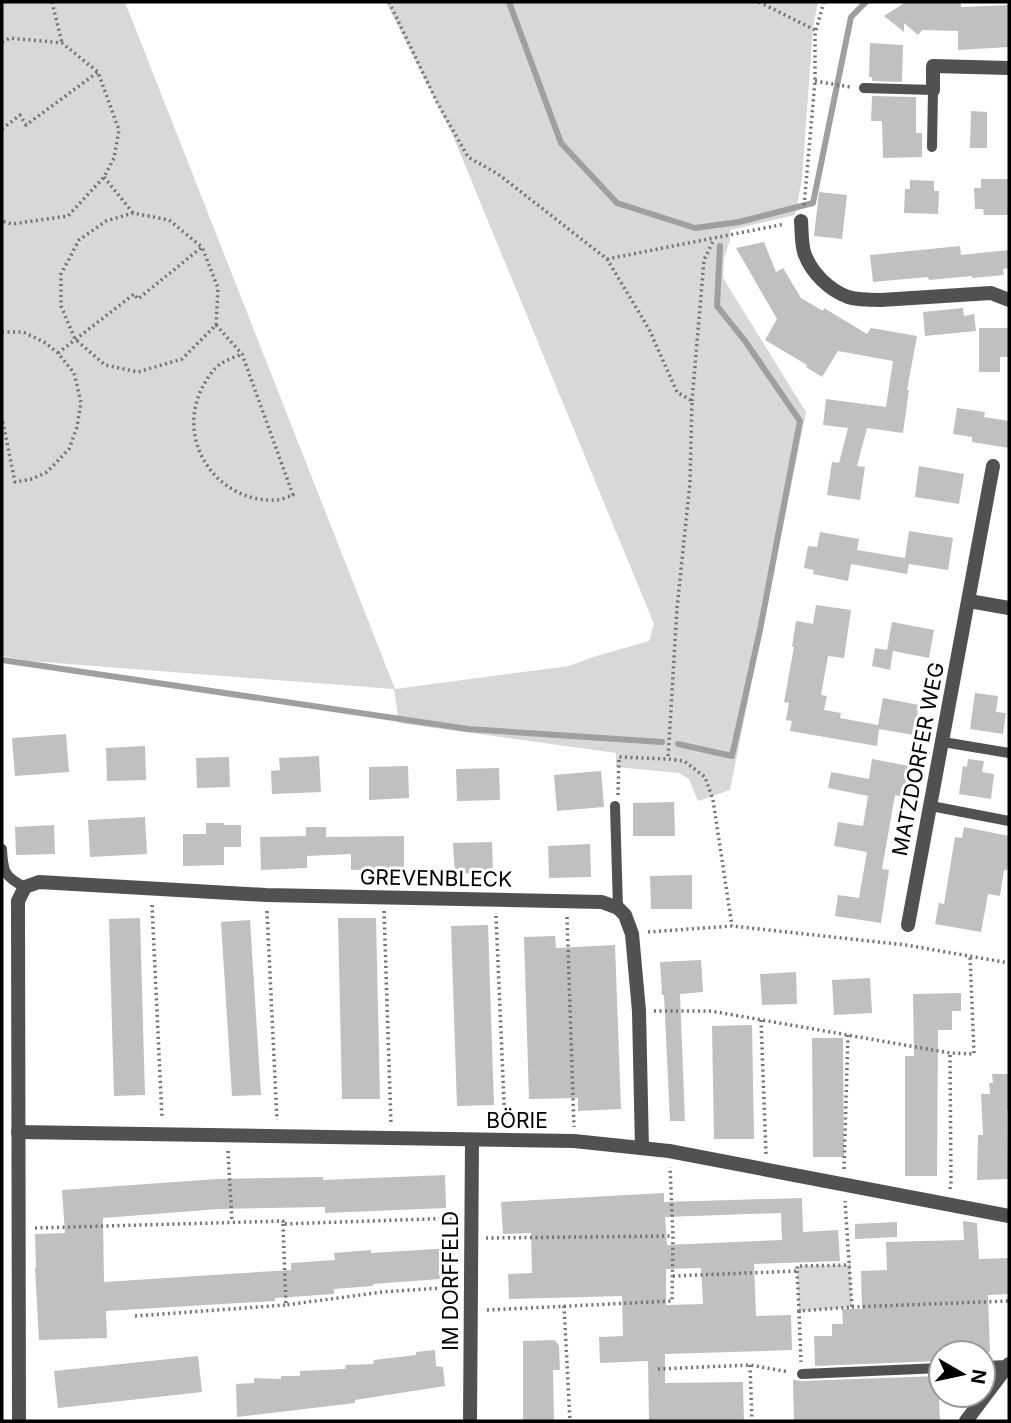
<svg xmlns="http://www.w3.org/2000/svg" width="1011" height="1423" font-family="Inter,sans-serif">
<rect width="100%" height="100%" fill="#fff"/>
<g fill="#d8d8d8">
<polygon points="2,2 125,2 395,689 569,666 593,657 649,641 654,624 453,136 386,2 818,2 813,28 802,179 795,215 730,230 730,240 724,258 723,278 806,412 730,790 698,801 689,779 679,773 616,767 616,753 399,723 394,689 29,661 2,656"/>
<polygon points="850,1265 852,1307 799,1311 797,1266"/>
</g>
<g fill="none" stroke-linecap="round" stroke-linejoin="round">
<g stroke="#9f9f9f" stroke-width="6">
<polyline points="509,2 561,143 617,203 695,228 739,222 813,203 851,17 866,2"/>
<polyline points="2,660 468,729 662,742"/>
<polyline points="678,744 732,756 760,630 800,421 745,341 717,306 720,246"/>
</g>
</g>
<g fill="#c0c0c0" fill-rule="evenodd">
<polygon points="906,2 961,2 961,7 1009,5 1009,47 958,50 958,31 922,30 918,35 904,23 904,32 884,16"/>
<polygon points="870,43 903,45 902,82 872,81 872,77 869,77"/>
<polygon points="872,96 916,97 916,133 922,133 922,157 883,158 882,121 871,121"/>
<polygon points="971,111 987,112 987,148 970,148"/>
<polygon points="981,179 1009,179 1009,215 984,215 983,209 975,209 974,188 981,188"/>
<polygon points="910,180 934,181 934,191 939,191 938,214 904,213 905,189 910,189"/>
<polygon points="819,192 847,195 842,239 814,236"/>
<polygon points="764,242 776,272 783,268 801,298 823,311 824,308 867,334 871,328 917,336 907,390 909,390 903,433 867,428 857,466 865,467 860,500 827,495 832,462 839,463 848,428 823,425 826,399 886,407 893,361 838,351 822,377 806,367 807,365 765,340 777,319 736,248"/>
<polygon points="960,246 961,255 1009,250 1009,268 1003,269 1004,275 972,278 972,276 929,280 928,277 873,282 870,255"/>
<polygon points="963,308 964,316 974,314 976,331 925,336 923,312"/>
<polygon points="979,328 1009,328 1009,357 1000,357 1000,372 979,372"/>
<polygon points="957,408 985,412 984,417 1009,421 1009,448 972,442 972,437 953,434"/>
<polygon points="919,466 964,474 959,504 915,497"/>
<polygon points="909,531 953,538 948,570 909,564 907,574 851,564 848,581 813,574 814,570 804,568 808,546 817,547 820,532 859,539 857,550 905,558"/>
<polygon points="816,605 851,610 844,658 828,656 821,695 827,696 824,710 841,713 840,718 878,725 883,698 919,705 914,735 879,729 877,746 790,731 792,721 786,720 789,703 784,702 794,647 792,647 796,621 813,624"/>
<polygon points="892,622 934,630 929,658 893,651 890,670 872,666 875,648 887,650"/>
<polygon points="975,693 998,696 996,712 1006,713 1003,734 970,729"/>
<polygon points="66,734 69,772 15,776 12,738"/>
<polygon points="145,746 146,780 107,781 106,748"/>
<polygon points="319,756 321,792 272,794 271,771 280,770 279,758"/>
<polygon points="229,757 230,787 197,788 196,758"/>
<polygon points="872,759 909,766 903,797 895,795 882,869 889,870 881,923 835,916 838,895 859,898 867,852 834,846 838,822 863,826 868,796 828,788 831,772 869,779"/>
<polygon points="968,759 984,761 982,772 994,774 991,799 959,794 963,766 967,767"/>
<polygon points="408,766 409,798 369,800 369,767"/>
<polygon points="499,768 500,800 457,801 456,769"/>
<polygon points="601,771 604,807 557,811 554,775"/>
<polygon points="674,802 675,836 633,836 633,803"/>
<polygon points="145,817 147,854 90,857 88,820"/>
<polygon points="206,823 224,823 224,825 241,825 241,847 224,847 224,865 183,866 183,834 206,834"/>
<polygon points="54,825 55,854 16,855 15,827"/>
<polygon points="306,827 326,827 326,837 404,836 404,869 351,870 351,854 307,856 307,868 261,870 260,837 306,836"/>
<polygon points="964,827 1009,836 1009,858 1007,870 1004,870 1000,896 988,894 981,932 935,924 939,903 944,904 955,837 962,838"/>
<polygon points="492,842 493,872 455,874 453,843"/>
<polygon points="590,844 591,877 549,878 548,846"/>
<polygon points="692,875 692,909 651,909 650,876"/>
<polygon points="140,918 145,1095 114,1096 109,919"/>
<polygon points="338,918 376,918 380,1099 342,1099"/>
<polygon points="250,920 261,1095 232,1096 221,922"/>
<polygon points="488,925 494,1105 457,1106 451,926"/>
<polygon points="555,936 556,948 615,945 621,1109 578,1111 578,1098 529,1099 524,937"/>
<polygon points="701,960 703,992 680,994 685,1121 670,1121 664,995 662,995 660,962"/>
<polygon points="796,972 797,1004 762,1005 760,974"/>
<polygon points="870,978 872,1013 834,1015 832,980"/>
<polygon points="961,993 961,1011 952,1011 952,1030 938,1030 937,1176 905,1176 905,1056 914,1056 913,994"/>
<polygon points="752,1025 754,1139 714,1139 712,1026"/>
<polygon points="812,1038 843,1038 844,1157 813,1157"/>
<polygon points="992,1074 1009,1074 1009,1110 1007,1110 1008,1179 977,1180 978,1135 983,1135 981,1094 990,1094 989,1083 993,1083"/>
<polygon points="445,1175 446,1208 325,1213 325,1207 219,1209 103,1218 104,1282 291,1270 291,1263 335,1260 334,1253 371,1250 371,1253 451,1248 453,1278 373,1284 373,1286 334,1289 334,1294 275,1298 275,1301 106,1311 107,1338 39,1340 35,1268 36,1268 35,1234 65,1233 62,1190 217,1179 323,1177 323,1180"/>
<path d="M664,1193V1202L802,1198L803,1232L838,1230L840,1261L754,1264L756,1316L791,1315L792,1350L665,1354V1383L743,1382L744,1421H649L648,1361L600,1363L599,1337L623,1336L622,1296L509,1299L508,1274L532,1273L531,1233L503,1234L501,1202ZM781,1213L782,1240L667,1245L665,1217ZM701,1268L703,1304L666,1305V1269Z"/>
<polygon points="963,1221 977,1223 979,1259 1009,1258 1009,1294 988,1295 990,1352 941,1353 941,1359 938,1359 938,1361 815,1366 814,1336 832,1336 832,1324 843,1324 842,1309 862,1309 861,1271 887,1270 886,1242 964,1240"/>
<polygon points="897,1222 897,1237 855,1239 855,1224"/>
<polygon points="555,1340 559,1346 560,1370 553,1370 554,1421 523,1421 523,1341"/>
<polygon points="435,1350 436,1366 443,1367 445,1386 355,1400 355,1403 237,1417 236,1384 254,1383 254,1378 281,1379 281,1376 300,1376 300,1371 345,1369 346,1365 373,1364 374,1360 416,1355 416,1352"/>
<polygon points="198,1356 202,1392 58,1408 54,1371"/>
<polygon points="938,1376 940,1421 794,1421 793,1380 802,1381"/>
</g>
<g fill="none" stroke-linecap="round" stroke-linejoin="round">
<g stroke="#737373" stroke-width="3.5" stroke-dasharray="2 3.5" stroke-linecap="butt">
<polyline points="52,2 62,43"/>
<polyline points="389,2 437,102 468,157 498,174 607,259 649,329 677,392 692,401 690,483 677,608 668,759"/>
<polyline points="759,2 815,30 815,81 804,206"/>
<polyline points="816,30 824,2"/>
<polyline points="2,42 10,38 62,43 98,72 119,130 114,158 104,177 68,216 12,224 2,221"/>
<polyline points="815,81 850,87"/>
<polyline points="2,129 20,115 26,125 98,72"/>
<polyline points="104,177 133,213"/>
<polyline points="607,259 785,224"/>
<path d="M216,325L242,354L293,495C287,497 279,501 272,500C215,500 176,440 202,388C207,379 213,368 222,363C228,359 236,357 242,354"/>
<polyline points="2,332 23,332 44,342 58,353 74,373 81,402 77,427 69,449 47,472 32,479 15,482 2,418"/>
<polyline points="58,353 134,294 138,299 202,247 169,220 133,213 106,221 79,240 61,274 61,306 75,339 105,365 138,372 182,359 216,325 218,288 202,247"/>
<polyline points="692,401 704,260 714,239"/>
<polyline points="618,795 619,757 668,759 684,761 705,777 713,800 732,926"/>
<polyline points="152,905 162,1118"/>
<polyline points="267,911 277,1120"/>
<polyline points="384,911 391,1124"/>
<polyline points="496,916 505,1125"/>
<polyline points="567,917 574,1127"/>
<polyline points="648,932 732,926 906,945 1009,963"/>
<polyline points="654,1011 711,1011 950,1053 974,1054 970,956"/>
<polyline points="761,1020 766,1154"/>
<polyline points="228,1151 232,1222"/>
<polyline points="844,1169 848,1034"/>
<polyline points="950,1189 951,1184 950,1053"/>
<polyline points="283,1224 286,1305 382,1292 455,1287"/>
<polyline points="35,1228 283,1221 283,1224 457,1218"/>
<polyline points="486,1238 673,1236"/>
<polyline points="797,1271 799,1311 852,1307 845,1201"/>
<polyline points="673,1276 797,1271 797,1266 850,1265"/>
<polyline points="564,1306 570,1421"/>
<polyline points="852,1307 1009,1301"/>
<polyline points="487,1310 672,1301 673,1236 670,1167"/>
<polyline points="799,1311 801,1362"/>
<polyline points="135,1316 286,1305"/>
<polyline points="750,1365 752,1421"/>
<polyline points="658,1369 750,1365 789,1372"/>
</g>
<g stroke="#515151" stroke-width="10">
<polyline points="864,88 933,90 932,147"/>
<polyline points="943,742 1009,753"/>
<polyline points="615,806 618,908"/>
<polyline points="931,806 1009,821"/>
<path d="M2,849C3,871 4,877 25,887"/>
<polyline points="983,1366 1009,1365"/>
<polyline points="802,1374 941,1368"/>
</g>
<g stroke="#515151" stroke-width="14">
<polyline points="933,90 933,66 1009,68"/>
<path d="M801,221C802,232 801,245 805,255C812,273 829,290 848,297C858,300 870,300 881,300L991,293L1009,300"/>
<polyline points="969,601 1009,608"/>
<polyline points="908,925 993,466"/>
<polyline points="18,1132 574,1141 669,1151 1009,1216"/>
<polyline points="19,1421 18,901 25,887 39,882 266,895 602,902 618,908 625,915 632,934 639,1011 642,1148"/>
<polyline points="470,1421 472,1140"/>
</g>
<polyline stroke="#515151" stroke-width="14" points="966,1421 1009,1364"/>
</g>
<g text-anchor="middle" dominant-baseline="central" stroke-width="6" stroke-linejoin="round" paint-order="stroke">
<g font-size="21" fill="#000" stroke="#fff">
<text transform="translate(918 759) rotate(-79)">MATZDORFER WEG</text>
<text transform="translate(436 878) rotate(1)">GREVENBLECK</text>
<text x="517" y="1120">BÖRIE</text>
<text transform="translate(450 1281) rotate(-90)">IM DORFFELD</text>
</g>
</g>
<rect width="1011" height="1423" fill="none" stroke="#000000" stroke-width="7"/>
<g transform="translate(962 1374) rotate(99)"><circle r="33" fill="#ffffff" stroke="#999999" stroke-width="2"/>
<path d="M0-5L12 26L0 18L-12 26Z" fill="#000000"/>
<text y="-10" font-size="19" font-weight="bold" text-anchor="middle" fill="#000000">N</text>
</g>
</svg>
